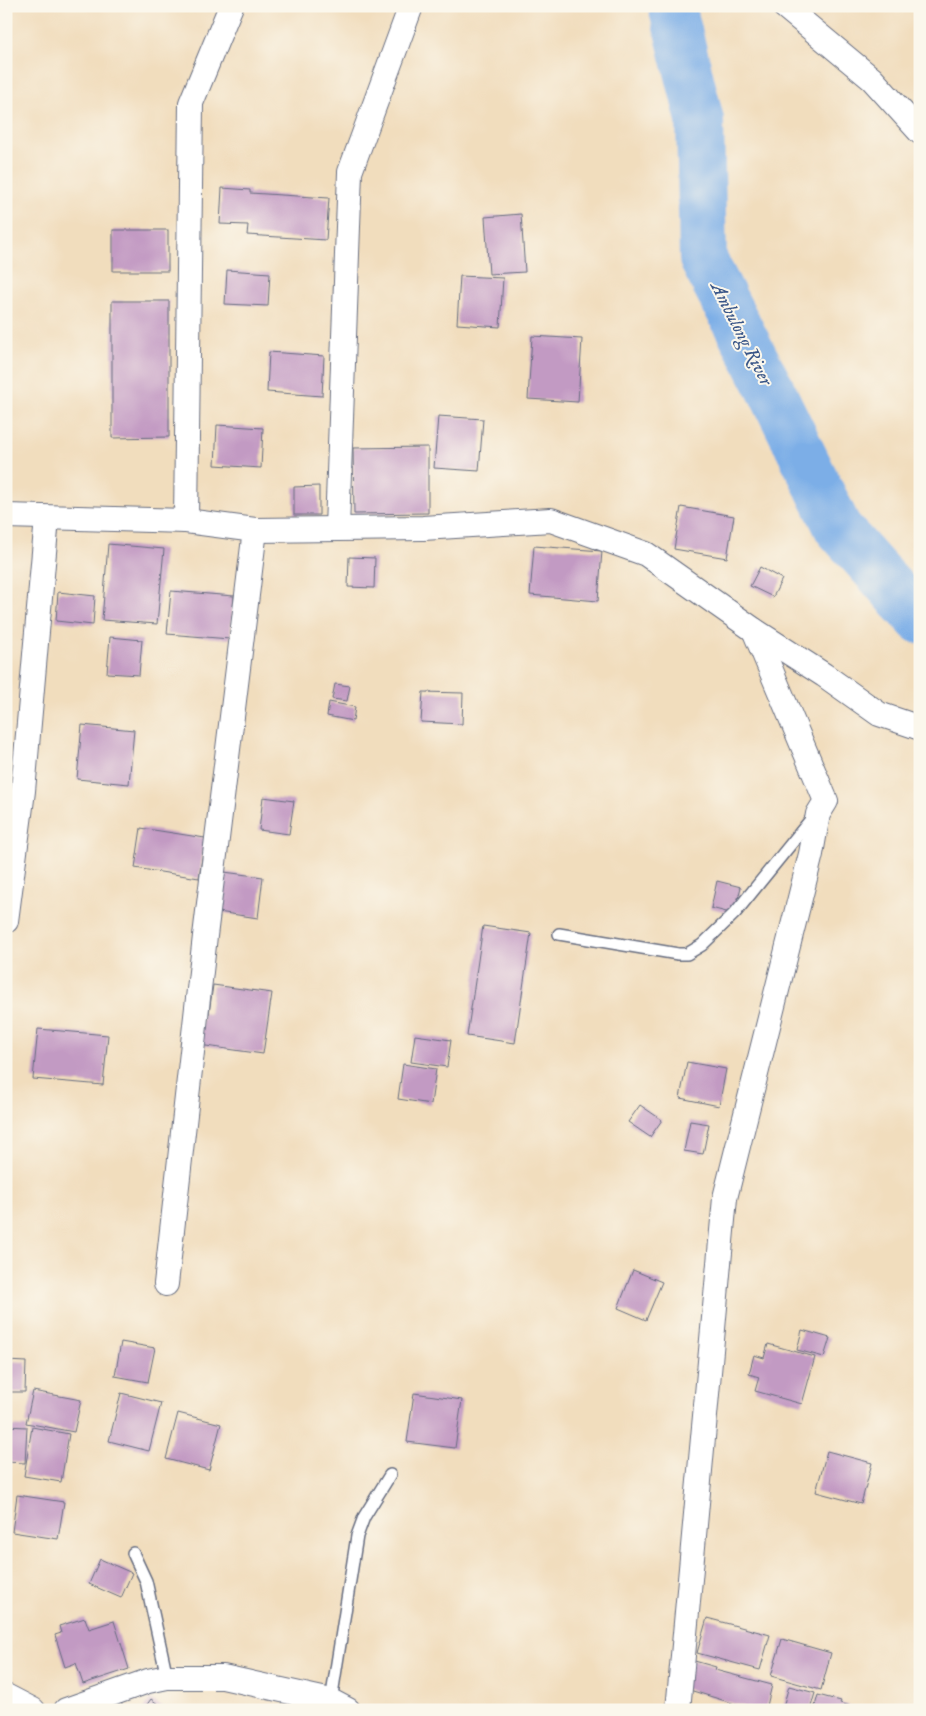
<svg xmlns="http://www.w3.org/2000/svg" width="926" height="1716" font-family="'IM FELL English',serif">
<rect width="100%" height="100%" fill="#fbf7ec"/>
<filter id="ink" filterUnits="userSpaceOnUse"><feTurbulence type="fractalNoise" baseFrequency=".02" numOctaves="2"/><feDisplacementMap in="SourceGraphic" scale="10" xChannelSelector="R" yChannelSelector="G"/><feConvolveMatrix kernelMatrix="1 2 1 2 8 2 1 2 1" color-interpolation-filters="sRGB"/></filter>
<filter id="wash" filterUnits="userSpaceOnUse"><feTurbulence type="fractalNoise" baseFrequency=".0096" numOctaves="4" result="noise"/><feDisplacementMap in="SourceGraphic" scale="20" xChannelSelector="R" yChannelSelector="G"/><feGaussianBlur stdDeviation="1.12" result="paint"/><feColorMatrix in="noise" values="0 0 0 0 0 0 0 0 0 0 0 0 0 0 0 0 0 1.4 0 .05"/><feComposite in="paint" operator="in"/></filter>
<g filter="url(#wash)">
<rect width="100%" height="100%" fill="#f1ddbd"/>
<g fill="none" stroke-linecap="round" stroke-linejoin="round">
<polyline stroke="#7baee7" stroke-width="48" points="672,6 700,120 703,259 773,394 838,528 920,620"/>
</g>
<g id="blocks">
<g fill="#c29ac3">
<polygon points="222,188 250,190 250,193 329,198 326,240 247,235 248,225 220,224"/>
<polygon points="521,214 525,272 489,274 485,217"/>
<rect x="113" y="230" width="55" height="41"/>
<polygon points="227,270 270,273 268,306 225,304"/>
<polygon points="460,276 503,278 500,327 457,324"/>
<polygon points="112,301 169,301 169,437 112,438"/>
<polygon points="532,336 582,339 578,402 528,399"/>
<polygon points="269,352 324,356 322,396 267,392"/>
<polygon points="438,416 483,419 479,471 434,468"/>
<polygon points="217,425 263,428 261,468 215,465"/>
<polygon points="428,447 428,513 354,514 353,448"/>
<polygon points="319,486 319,515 294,515 294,487"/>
<polygon points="681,507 734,516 727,558 674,549"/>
<polygon points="108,544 164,549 157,624 102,620"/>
<polygon points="534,546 602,551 598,601 530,595"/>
<polygon points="349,557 375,558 374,588 348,587"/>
<polygon points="760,567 782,579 773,597 750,586"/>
<polygon points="171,591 234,596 230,639 167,634"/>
<polygon points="58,592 95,596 93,625 56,621"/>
<polygon points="110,637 142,640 139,675 107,673"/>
<polygon points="335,684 350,686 347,701 332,699"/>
<polygon points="423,692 463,693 462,724 421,722"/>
<polygon points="329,702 355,707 353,721 327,716"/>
<polygon points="82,725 134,730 129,784 77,779"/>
<polygon points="263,797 294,801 289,834 259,830"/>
<polygon points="141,828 205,838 199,878 135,868"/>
<polygon points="224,872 263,877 258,918 218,912"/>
<polygon points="717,881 741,887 734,914 711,908"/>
<polygon points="483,926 531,933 515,1043 467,1036"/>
<polygon points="213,985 272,993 263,1054 199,1045 203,1013 209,1014"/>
<polygon points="38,1029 108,1035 103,1085 33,1079"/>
<polygon points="415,1035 451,1040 447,1067 411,1062"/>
<polygon points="687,1062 726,1069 719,1106 680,1098"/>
<polygon points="403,1064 436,1069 431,1104 398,1099"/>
<polygon points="640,1105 662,1120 650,1137 628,1122"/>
<polygon points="690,1121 709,1124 703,1154 684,1151"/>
<polygon points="633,1270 662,1282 646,1320 618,1308"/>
<polygon points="802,1330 830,1338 824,1357 797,1350"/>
<polygon points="121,1342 155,1348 148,1382 115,1376"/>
<polygon points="768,1344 815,1357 802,1404 755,1391 759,1377 749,1374 754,1355 764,1358"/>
<polygon points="6,1361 26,1362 25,1392 6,1392"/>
<polygon points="33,1391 81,1400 74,1432 26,1423"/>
<polygon points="121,1393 161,1403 149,1451 109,1441"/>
<polygon points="414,1393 462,1400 455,1448 407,1442"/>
<polygon points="178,1413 221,1424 209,1470 166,1459"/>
<polygon points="6,1426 27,1427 25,1463 6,1462"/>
<polygon points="32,1427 69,1434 61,1482 24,1476"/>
<polygon points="827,1451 872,1463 861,1504 816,1492"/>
<polygon points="17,1495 64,1502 58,1539 12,1532"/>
<polygon points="100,1559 132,1573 121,1598 89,1584"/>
<polygon points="85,1618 89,1629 114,1621 129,1669 83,1684 76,1663 65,1667 55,1635 61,1633 59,1626"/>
<polygon points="707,1618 770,1635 760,1670 697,1653"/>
<polygon points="782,1639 831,1653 821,1690 771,1676"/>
<polygon points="691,1660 716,1667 715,1670 772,1685 766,1710 755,1710 683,1688"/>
<polygon points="789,1686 815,1693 810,1710 782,1710"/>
<polygon points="818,1695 841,1701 840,1703 864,1710 814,1710"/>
<polygon points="151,1699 166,1710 143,1710"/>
<polygon points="116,1700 129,1710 108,1710"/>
</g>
</g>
</g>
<g filter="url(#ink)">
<use href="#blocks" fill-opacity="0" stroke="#666c7f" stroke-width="1"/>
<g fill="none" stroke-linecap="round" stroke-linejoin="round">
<defs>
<g id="service">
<polyline points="559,934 678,954 687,954 702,945 735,913 812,818"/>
<polyline points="133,1553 146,1581 167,1677"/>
<polyline points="331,1701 357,1536 364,1517 390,1475"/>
</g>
<g id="minor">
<polyline points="784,6 872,79 920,132"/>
<polyline points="6,516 186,521 255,530 423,528 551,520 646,554 754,630 824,675 879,714 920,728"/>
<polyline points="186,521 191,103 231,6"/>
<polyline points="337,528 350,172 411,6"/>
<polyline points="6,921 23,791 47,518"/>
<polyline points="166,1284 205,936 255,530"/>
<polyline points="6,1696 33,1710"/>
<polyline points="66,1710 148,1681 167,1677 223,1677 331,1701 348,1710"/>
<polyline points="678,1710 725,1198 811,854 818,814 826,801 754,630"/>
</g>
</defs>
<use href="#service" stroke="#666c7f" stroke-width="14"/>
<use href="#minor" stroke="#666c7f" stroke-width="26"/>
<use href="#service" stroke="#fff" stroke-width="11"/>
<use href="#minor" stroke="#fff" stroke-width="24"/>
</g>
</g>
<g text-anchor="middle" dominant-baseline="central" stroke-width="4" stroke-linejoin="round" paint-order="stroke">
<g font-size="19" font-style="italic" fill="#385587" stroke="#fbf7ec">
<text transform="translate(741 334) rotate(63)">Ambulong River</text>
</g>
</g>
<rect width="926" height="1716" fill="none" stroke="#fbf7ec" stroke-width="25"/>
</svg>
